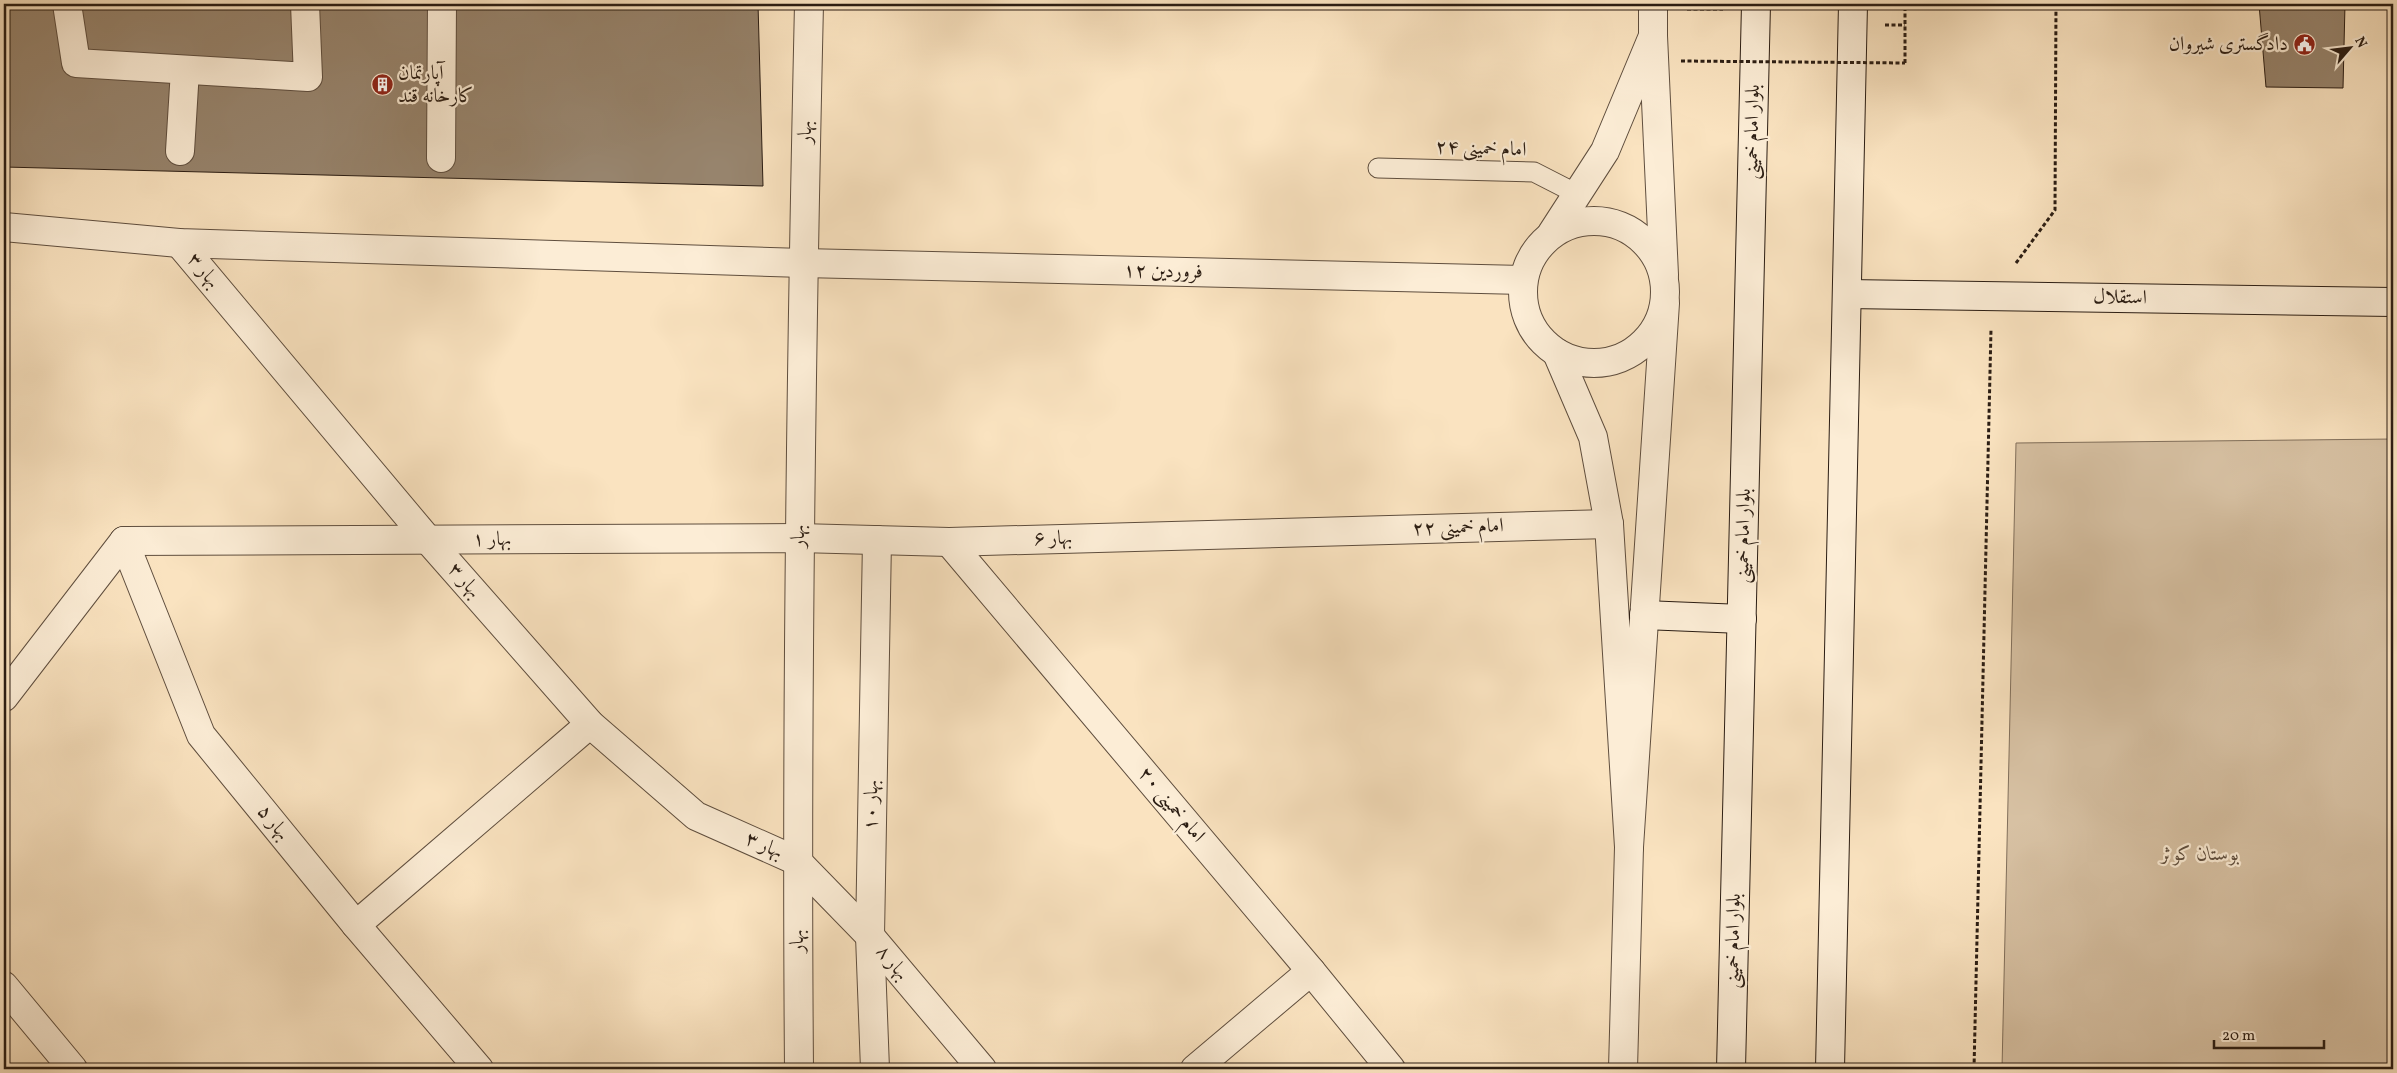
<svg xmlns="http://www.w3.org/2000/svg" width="2397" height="1073" font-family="Vollkorn,Amiri,serif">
<rect width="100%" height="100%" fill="#fae3c0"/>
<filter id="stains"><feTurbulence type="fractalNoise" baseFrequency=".004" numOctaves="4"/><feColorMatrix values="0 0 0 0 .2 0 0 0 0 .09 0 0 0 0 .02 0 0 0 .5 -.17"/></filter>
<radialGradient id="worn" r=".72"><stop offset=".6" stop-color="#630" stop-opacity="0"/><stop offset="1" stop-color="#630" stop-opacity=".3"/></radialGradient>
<polygon fill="#d7c1a3" stroke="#816f5b" points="2393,439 2393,1069 2002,1069 2016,443"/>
<g fill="#97846d" stroke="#2b1d13">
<polygon points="4,4 758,4 763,186 4,167"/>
<polygon points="2259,4 2345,4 2343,88 2266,87"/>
</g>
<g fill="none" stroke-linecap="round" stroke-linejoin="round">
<defs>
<polyline id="service" points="1378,168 1534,172 1577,194"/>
<g id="minor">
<polyline points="67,4 76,63 308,77 305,4"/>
<polyline points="1653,4 1653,36"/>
<polyline points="180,151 185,70"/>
<polyline points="441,158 442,4"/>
<circle cx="1594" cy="292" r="71"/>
<polyline points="4,227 179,243 803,263 1523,280"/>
<polyline points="1552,233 1605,151 1653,36 1664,275"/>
<polyline points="179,243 429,541 590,724 696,816 797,861 870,936 982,1069"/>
<polyline points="1557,353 1593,437 1609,524 1629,847 1665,303"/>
<polyline points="124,541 799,538 949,542 1609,524"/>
<polyline points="124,541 201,735 356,925 479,1069"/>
<polyline points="949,542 1311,971 1391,1069"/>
<polyline points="4,697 124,541"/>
<polyline points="356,925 590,724"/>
<polyline points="4,986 73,1069"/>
<path d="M799,1069C796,714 801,359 809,4"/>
<polyline points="875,1069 870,936 877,540"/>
<polyline points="1195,1069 1311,971"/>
<polyline points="1623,1069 1629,847"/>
</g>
<g id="secondary">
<polyline points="1847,294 2393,302"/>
<polyline points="1644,615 1742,619"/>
<polyline points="1731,1069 1756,4"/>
<polyline points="1830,1069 1853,4"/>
</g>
</defs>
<use href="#service" stroke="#5f4e3e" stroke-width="21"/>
<use href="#minor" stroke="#5f4e3e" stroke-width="30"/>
<use href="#secondary" stroke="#2b1d13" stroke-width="30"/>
<g stroke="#2b1d13" stroke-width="3" stroke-dasharray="4 2.5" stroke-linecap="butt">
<polyline points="1687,9 1723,9"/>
<polyline points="1885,25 1905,25"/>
<polyline points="1905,63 1905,4"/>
<polyline points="2016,263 2055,210 2056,4"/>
<polyline points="1974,1069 1991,329"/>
</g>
<use href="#service" stroke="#fcedd6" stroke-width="19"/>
<use href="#minor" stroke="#fcedd6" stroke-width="28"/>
<use href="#secondary" stroke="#fcedd6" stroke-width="28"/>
<polyline stroke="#2b1d13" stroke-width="3" stroke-dasharray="4 2.5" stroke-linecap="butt" points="1681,61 1905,63"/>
</g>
<defs>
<symbol id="civic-disc" viewBox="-11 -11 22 22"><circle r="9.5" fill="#8f2418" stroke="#fcedd6"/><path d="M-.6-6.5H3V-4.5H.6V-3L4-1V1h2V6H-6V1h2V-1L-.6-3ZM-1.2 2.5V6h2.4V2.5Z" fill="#fff"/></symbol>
<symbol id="building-disc" viewBox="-11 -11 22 22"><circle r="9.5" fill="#8f2418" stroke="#fcedd6"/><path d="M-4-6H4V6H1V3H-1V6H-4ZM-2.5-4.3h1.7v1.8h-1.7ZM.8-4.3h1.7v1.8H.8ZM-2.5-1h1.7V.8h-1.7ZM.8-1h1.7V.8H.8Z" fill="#fff"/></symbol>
</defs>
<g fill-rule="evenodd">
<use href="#civic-disc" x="2292" y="32" width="25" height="25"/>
<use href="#building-disc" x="370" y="72" width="25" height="25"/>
</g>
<g text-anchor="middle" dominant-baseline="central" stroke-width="4.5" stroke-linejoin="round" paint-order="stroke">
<g font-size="20" fill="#2b1d13" stroke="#fcedd6" text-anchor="end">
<text x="2288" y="45">دادگستری شیروان</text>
<text x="398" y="74" text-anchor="start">آپارتمان<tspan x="398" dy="23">کارخانه قند</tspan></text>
</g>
<g font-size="20" fill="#2b1d13" stroke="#fcedd6">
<text transform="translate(806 132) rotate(-89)">بهار</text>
<text transform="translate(1753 132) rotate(-89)">بلوار امام خمینی</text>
<text transform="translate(1481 149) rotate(2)">امام خمینی ۲۴</text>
<text transform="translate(203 271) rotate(50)">بهار ۳</text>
<text transform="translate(1163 272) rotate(1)">۱۲ فروردین</text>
<text transform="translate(2120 298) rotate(1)">استقلال</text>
<text transform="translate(1458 528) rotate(-2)">امام خمینی ۲۲</text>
<text transform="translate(799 536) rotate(-89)">بهار</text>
<text transform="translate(1744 536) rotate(-89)">بلوار امام خمینی</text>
<text transform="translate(1053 539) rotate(-1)">بهار ۶</text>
<text x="492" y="540">بهار ۱</text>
<text transform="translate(464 581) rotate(49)">بهار ۳</text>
<text transform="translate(872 805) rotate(-89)">بهار ۱۰</text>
<text transform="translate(1171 805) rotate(50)">امام خمینی ۲۰</text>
<text transform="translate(273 823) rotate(51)">بهار ۵</text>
<text transform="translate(764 846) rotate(24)">بهار ۳</text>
<text transform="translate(798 941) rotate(-91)">بهار</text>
<text transform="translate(1734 941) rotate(-89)">بلوار امام خمینی</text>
<text transform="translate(892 963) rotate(50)">بهار ۸</text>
</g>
<g font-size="20" font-style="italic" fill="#5f4e3e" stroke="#fcedd6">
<text x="2200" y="855">بوستان کوثر</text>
</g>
</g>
<rect width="2397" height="1073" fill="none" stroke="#fae3c0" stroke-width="20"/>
<rect x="5" y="5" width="2387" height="1063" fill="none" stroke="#2b1d13" stroke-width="2.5"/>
<rect x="10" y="10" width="2377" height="1053" fill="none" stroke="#2b1d13"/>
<g transform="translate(2350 48) rotate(62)" stroke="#fcedd6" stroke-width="4" paint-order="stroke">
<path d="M0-4L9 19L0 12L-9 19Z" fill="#2b1d13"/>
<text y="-8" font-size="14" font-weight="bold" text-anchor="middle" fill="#2b1d13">N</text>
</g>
<path d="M2214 1040v8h110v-8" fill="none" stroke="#2b1d13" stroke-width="2.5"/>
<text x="2222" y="1040" font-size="15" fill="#2b1d13" stroke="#fcedd6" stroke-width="4" paint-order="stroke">20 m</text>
<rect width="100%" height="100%" filter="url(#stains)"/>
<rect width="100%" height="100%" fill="url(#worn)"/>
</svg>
